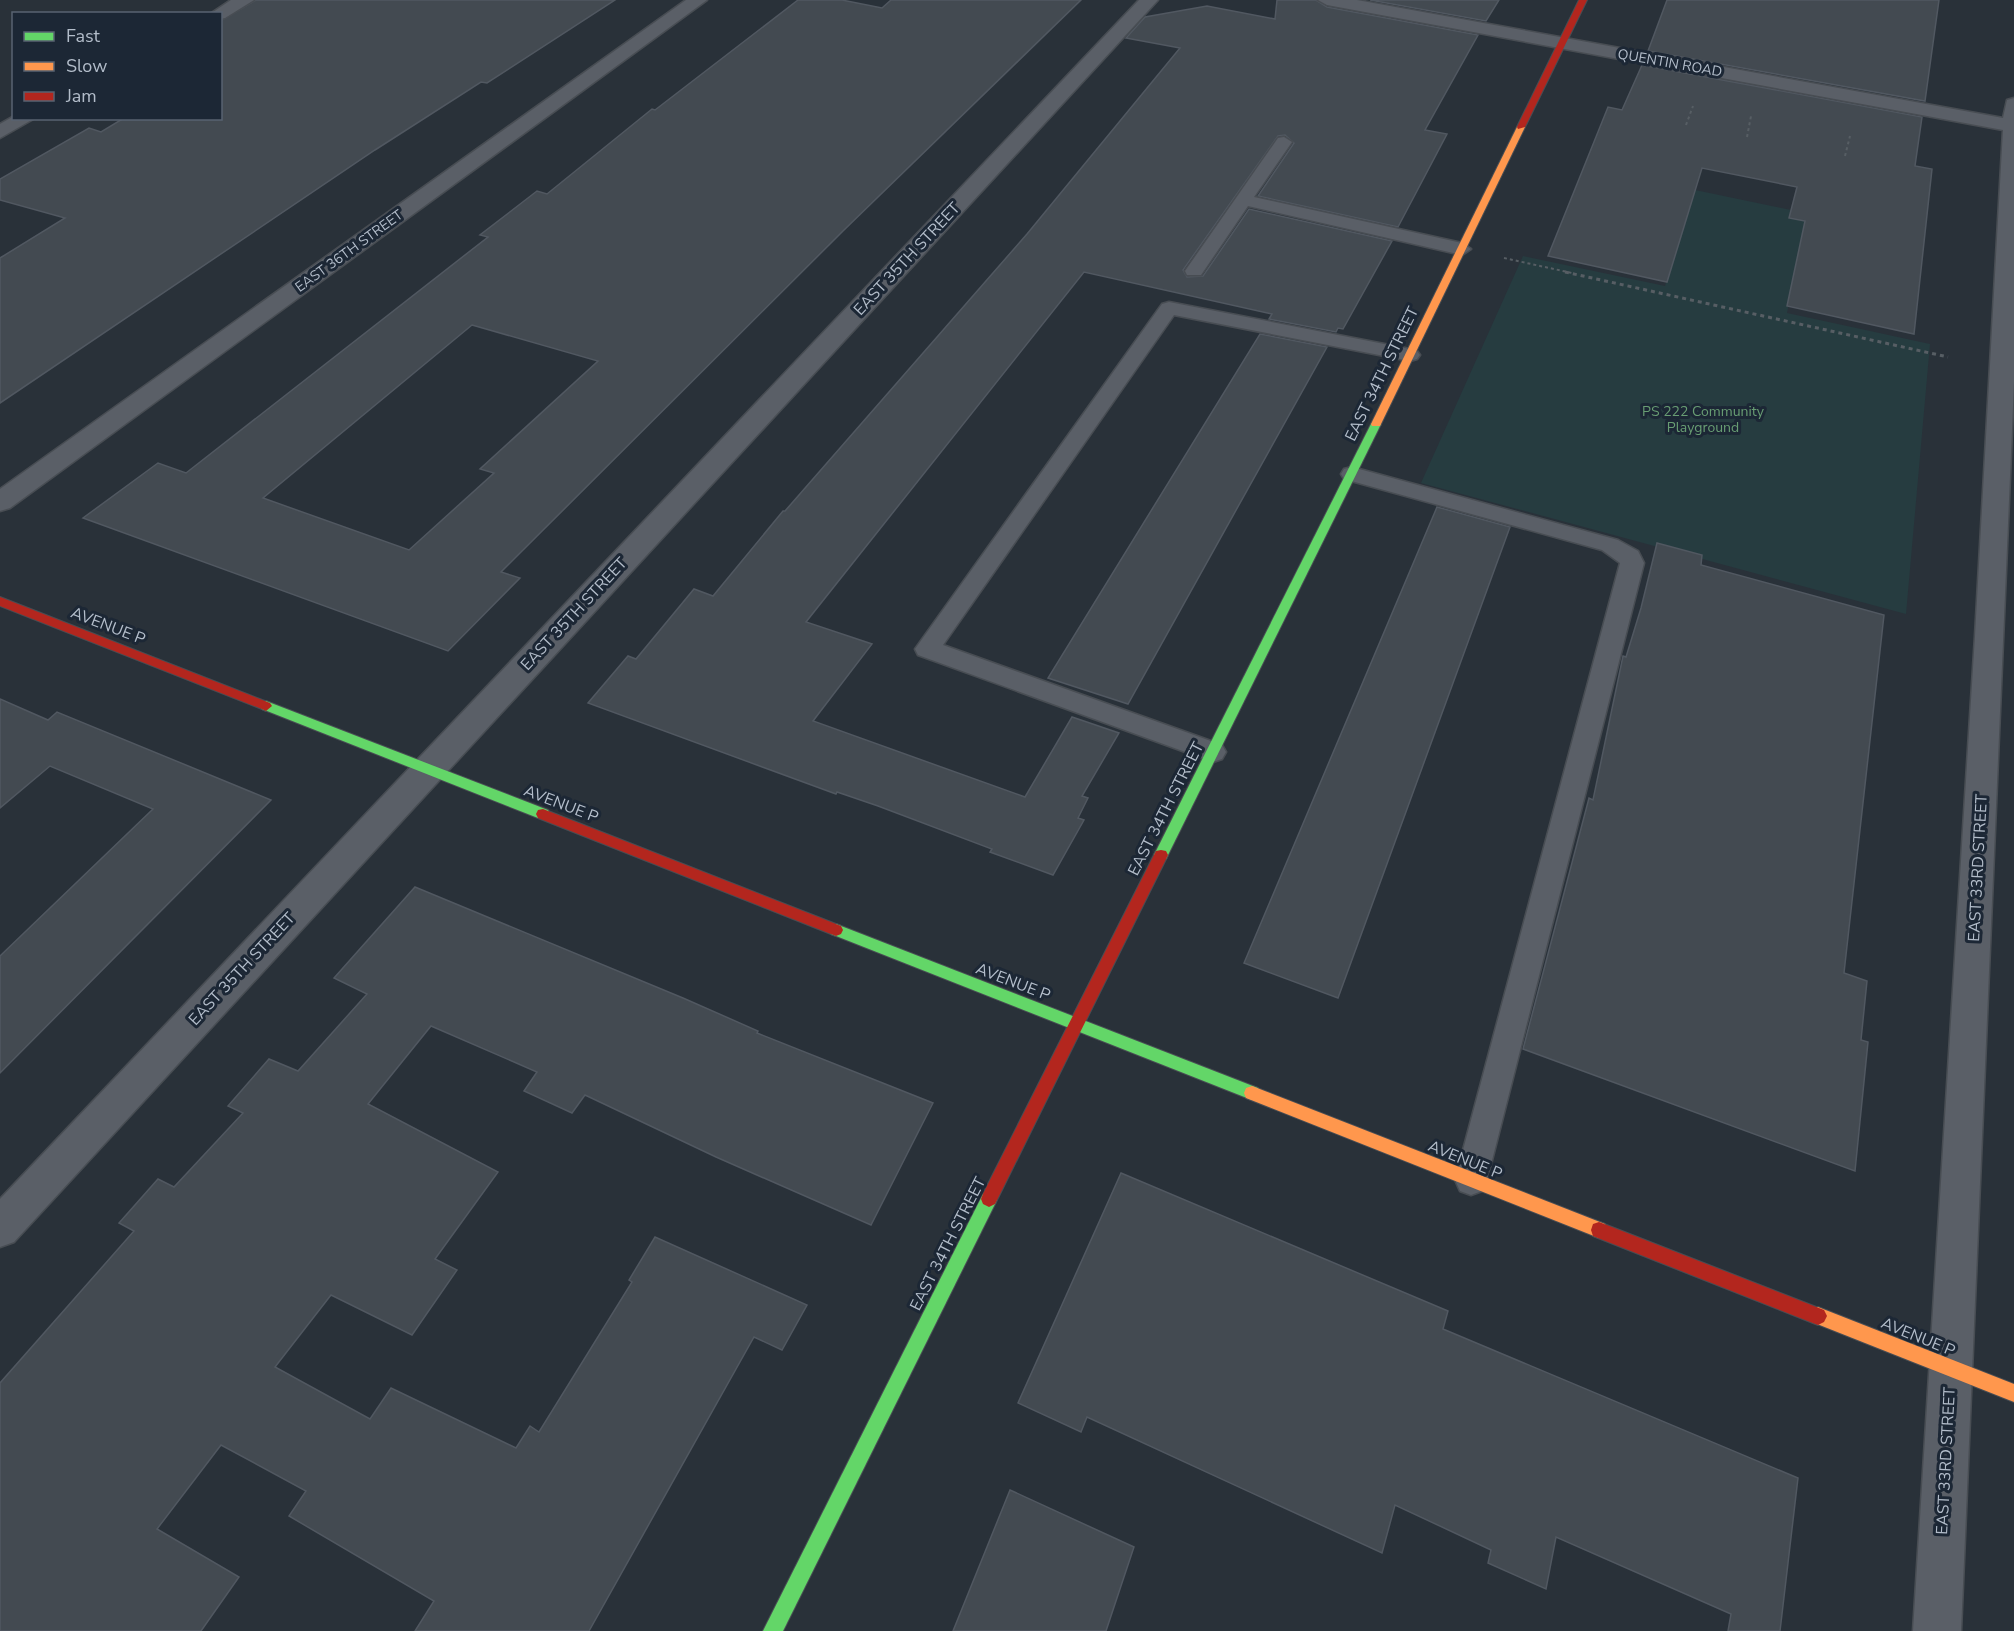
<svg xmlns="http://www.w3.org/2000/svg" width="2014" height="1631" font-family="'Nunito Sans',sans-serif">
<rect width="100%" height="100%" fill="#293139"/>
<polygon fill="#263c40" points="1695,190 1791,210 1790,218 1805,221 1787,313 1930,344 1906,614 1421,483 1523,256 1665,286"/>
<g fill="#434a51" stroke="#515861" stroke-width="1.5" fill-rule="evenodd">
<polygon points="256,0 615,0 487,83 481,82 375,150 0,403 0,258 65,218 0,200 0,179 89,128 101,132 124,118 220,118 220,21"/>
<path d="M798,0H842L882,8L891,0H1081L843,231L501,572L520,578L448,651L83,518L158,463L186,473L488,237L480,235L537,191L547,194L652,109L655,110ZM472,325L598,361L480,469L494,473L409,550L263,498Z"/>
<polygon points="1277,0 1316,0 1327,7 1478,35 1425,130 1447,134 1398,227 1258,196 1294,143 1285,135 1278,136 1183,270 1187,277 1203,276 1249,209 1392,241 1343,329 1338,328 1336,332 1269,319 1272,314 1084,272 806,622 872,644 813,721 1025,797 1072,717 1119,733 1082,796 1088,798 1078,818 1084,820 1053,875 990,852 992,849 878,806 837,792 836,794 588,703 628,656 636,659 694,589 713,596 783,511 785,511 1027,234 1180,48 1126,38 1145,17 1207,6 1275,19"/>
<polygon points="1370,0 1499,0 1486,21"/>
<polygon points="1667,0 1939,0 1925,101 1648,51"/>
<polygon points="1642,65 1922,117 1915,166 1932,169 1914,334 1787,306 1805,221 1789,218 1797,187 1702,168 1667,282 1548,256 1608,107 1622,110"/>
<polygon points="1260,334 1327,347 1128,704 1048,678"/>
<polygon points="1437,507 1510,527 1338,998 1244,963"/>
<polygon points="1657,543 1702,555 1701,565 1884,615 1844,973 1867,981 1861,1040 1868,1042 1855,1171 1523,1049 1589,798 1593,800 1623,656 1626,657 1641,608"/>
<polygon points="0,699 48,720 57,712 271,800 0,1073 0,956 153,809 50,766 0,808"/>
<polygon points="415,887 683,998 758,1031 757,1033 933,1103 871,1225 716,1157 585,1095 572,1113 524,1091 537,1072 431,1026 368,1104 498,1172 435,1259 457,1270 412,1335 331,1295 275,1367 370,1419 391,1388 516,1448 530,1426 539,1432 632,1282 629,1280 655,1237 807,1305 782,1350 754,1337 589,1631 415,1631 434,1601 289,1516 306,1491 221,1445 157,1529 239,1577 201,1631 0,1631 0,1383 134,1231 119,1223 158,1179 174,1187 243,1113 228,1106 269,1059 298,1071 367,994 334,978"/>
<polygon points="1121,1173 1448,1311 1443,1329 1798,1478 1780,1631 1728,1631 1731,1614 1556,1537 1546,1589 1488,1563 1491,1550 1395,1505 1382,1553 1087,1417 1081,1432 1018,1403"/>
<polygon points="1010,1490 1134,1547 1106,1631 953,1631"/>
</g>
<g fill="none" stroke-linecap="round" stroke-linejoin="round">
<defs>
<g id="lane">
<polygon points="1284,137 1292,142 1254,197 1462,243 1471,249 1462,255 1248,206 1201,275 1187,275 1185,271 1278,138"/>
<polygon points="1169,302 1410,349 1417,351 1420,355 1417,359 1410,361 1174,315 943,645 1222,745 1226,752 1222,759 1213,762 918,655 915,649 1162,304"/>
<polygon points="1352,467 1618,540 1638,551 1644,563 1487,1180 1482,1191 1471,1195 1460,1191 1455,1180 1620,563 1602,550 1344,479 1341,474 1344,469"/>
</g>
<g id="street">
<polygon points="231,0 254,0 225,18 220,19 220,14 210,14"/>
<polygon points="686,0 707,0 10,508 0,511 0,489"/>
<polygon points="1139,0 1158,0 14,1242 0,1247 0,1199"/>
<polygon points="1318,0 1357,0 2003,118 2007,100 2014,98 2014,382 1961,1631 1913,1631 1975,636 2003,130 1327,5"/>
<polygon points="14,116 14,118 35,118 0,138 0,124"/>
</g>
<g id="fast">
<polygon points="1376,421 1381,424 1168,855 1166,859 1156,859 1154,855 1371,424"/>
<polygon points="266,701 548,810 550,814 548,818 538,818 262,709 260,706"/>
<polygon points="836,924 1258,1088 1260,1093 1258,1098 1252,1100 831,934 829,930 831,926"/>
<polygon points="989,1191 995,1194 997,1199 995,1204 783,1631 763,1631 983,1194"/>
</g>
<g id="slow">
<polygon points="1521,124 1525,127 1381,424 1380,426 1372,426 1371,424 1517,127"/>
<polygon points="1252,1086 1605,1224 1607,1230 1605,1236 1599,1238 1246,1098 1244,1093 1246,1088"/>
<polygon points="1818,1307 2014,1384 2014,1402 1812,1322 1809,1316 1812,1310"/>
</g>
<g id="jam">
<polygon points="1579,0 1587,0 1525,127 1518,129 1517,127"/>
<polygon points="0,597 270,703 272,706 266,711 262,709 0,606"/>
<polygon points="543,809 841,926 843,930 841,934 836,936 831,934 538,818 536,814 538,810"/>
<polygon points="1161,850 1166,851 1168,855 995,1204 989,1207 983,1204 981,1199 983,1194 1154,855 1156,851"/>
<polygon points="1599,1222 1824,1310 1827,1316 1824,1322 1818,1325 1593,1236 1591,1230 1593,1224"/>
</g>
</defs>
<use href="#lane" stroke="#484d53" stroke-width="3"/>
<use href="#street" stroke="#484d53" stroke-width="3"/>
<use href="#fast" stroke="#484d53" stroke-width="2"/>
<use href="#slow" stroke="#484d53" stroke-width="2"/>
<use href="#jam" stroke="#484d53" stroke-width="2"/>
<g stroke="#575e64" stroke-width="2" stroke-dasharray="3 3" stroke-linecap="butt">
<polyline points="1686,125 1693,106"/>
<polyline points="1747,137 1751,116"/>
<polyline points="1845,156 1850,136"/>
<polyline points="1504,258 1572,273"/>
</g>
<polyline stroke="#575e64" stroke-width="3" stroke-dasharray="4 4" stroke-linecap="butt" points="1565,272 1948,357"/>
<use href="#lane" fill="#5a5f67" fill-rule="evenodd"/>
<use href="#street" fill="#5a5f67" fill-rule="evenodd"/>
<use href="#fast" fill="#63d668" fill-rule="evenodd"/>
<use href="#slow" fill="#ff974d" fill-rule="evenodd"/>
<use href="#jam" fill="#b3261e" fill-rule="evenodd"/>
</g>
<g text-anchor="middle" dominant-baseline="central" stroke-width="6" stroke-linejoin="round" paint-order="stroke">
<g font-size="14" fill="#b3bdca" stroke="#1c2735">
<text transform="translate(1670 63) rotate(10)">QUENTIN ROAD</text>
<text transform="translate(349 251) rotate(-36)">EAST 36TH STREET</text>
</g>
<g font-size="14" fill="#689d73" stroke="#1c2735">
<text x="1703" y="411">PS 222 Community<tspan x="1703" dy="16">Playground</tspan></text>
</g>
<g font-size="16" fill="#b3bdca" stroke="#1c2735">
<text transform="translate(907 259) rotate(-47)">EAST 35TH STREET</text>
<text transform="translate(1382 374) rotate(-64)">EAST 34TH STREET</text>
<text transform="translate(574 614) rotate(-47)">EAST 35TH STREET</text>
<text transform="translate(108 626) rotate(21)">AVENUE P</text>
<text transform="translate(561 804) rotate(21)">AVENUE P</text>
<text transform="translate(1166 809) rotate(-63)">EAST 34TH STREET</text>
<text transform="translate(1978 868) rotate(-87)">EAST 33RD STREET</text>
<text transform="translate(242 969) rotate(-47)">EAST 35TH STREET</text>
<text transform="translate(1013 982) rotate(21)">AVENUE P</text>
<text transform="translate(1465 1160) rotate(22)">AVENUE P</text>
<text transform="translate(948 1244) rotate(-63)">EAST 34TH STREET</text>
<text transform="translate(1918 1337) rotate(22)">AVENUE P</text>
<text transform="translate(1946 1461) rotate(-87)">EAST 33RD STREET</text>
</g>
</g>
<rect x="12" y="12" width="210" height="108" fill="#1c2735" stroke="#586371" stroke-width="1.5"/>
<rect x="24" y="32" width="30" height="9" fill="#63d668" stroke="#586371" stroke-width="1.5"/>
<text x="66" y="42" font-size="18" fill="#b3bdca">Fast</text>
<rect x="24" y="62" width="30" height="9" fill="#ff974d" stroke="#586371" stroke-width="1.5"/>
<text x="66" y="72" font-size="18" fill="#b3bdca">Slow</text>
<rect x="24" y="92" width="30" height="9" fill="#b3261e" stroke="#586371" stroke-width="1.5"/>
<text x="66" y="102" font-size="18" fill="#b3bdca">Jam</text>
</svg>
